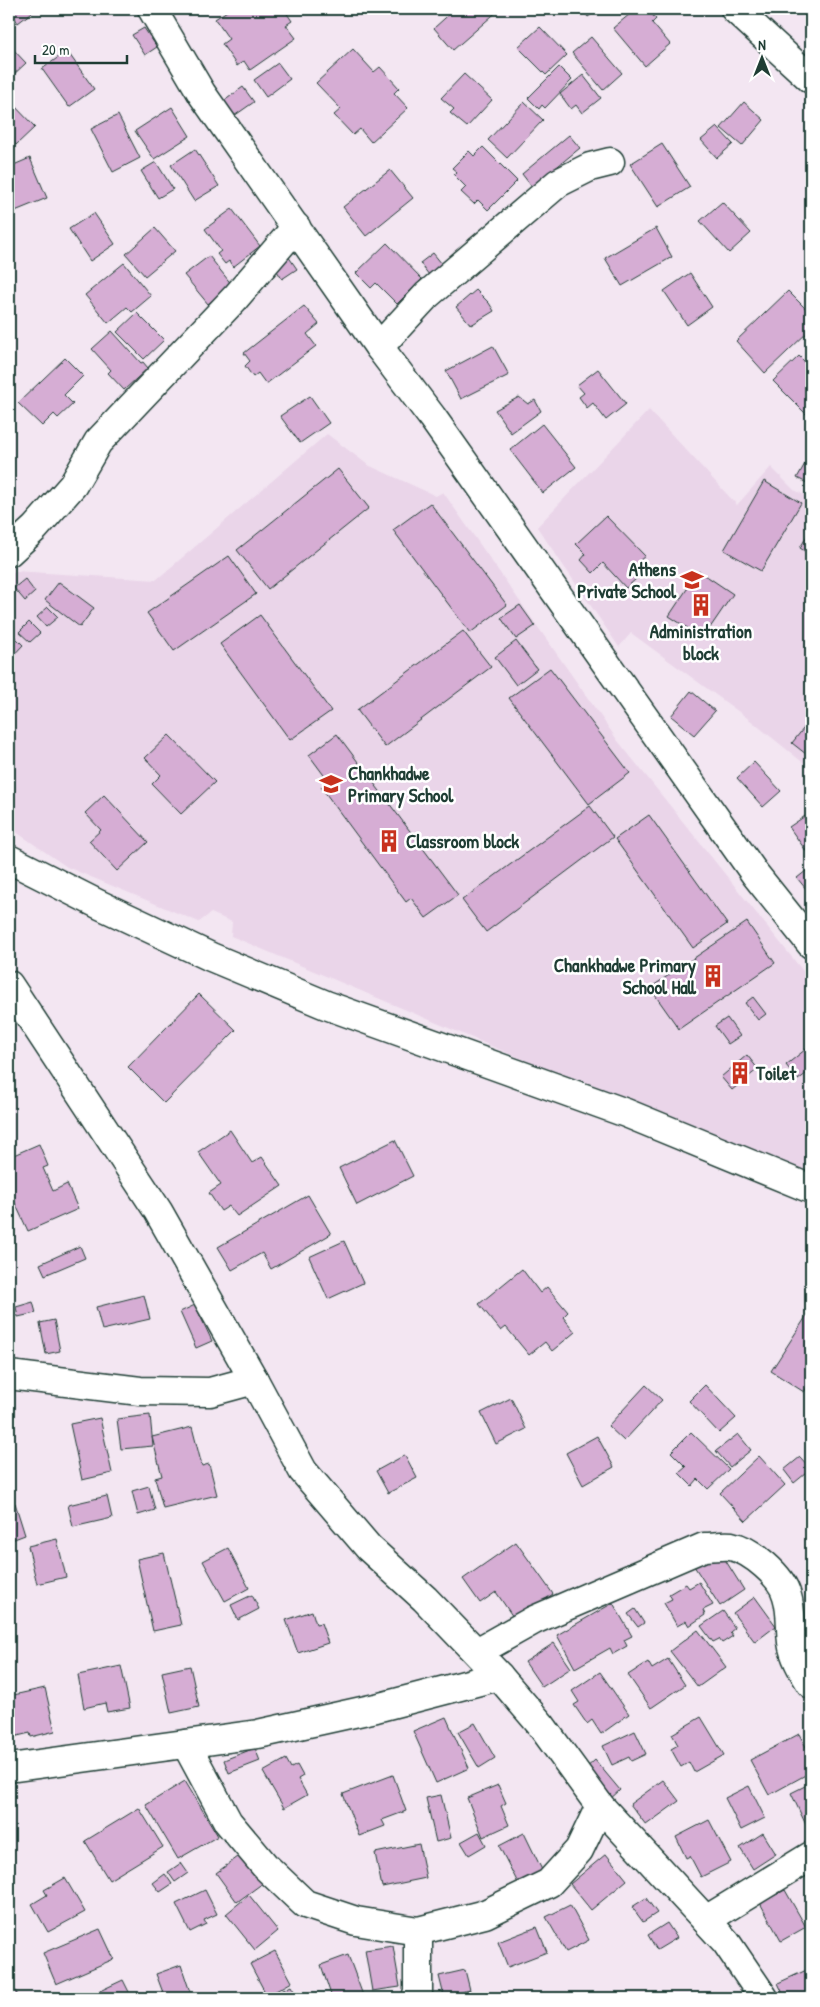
<svg xmlns="http://www.w3.org/2000/svg" width="820" height="2007" font-family="'Patrick Hand',sans-serif">
<rect width="100%" height="100%" fill="#f3e6f2"/>
<filter id="ink" filterUnits="userSpaceOnUse"><feTurbulence type="fractalNoise" baseFrequency=".02" numOctaves="2"/><feDisplacementMap in="SourceGraphic" scale="10" xChannelSelector="R" yChannelSelector="G"/><feConvolveMatrix kernelMatrix="1 2 1 2 8 2 1 2 1" color-interpolation-filters="sRGB"/></filter>
<g filter="url(#ink)">
<g fill="#ead5e9">
<polygon points="649,410 737,505 771,467 794,490 811,498 811,769 750,720 631,633 619,647 537,527"/>
<polygon points="327,434 368,465 436,496 443,492 618,741 811,981 811,1181 231,936 232,922 211,913 199,922 67,867 9,827 9,577 15,571 156,580"/>
</g>
<g fill="#d6add4" stroke="#1f3d34">
<polygon points="9,9 35,9 35,10 18,23"/>
<polygon points="230,9 284,9 292,21 286,25 296,38 250,70 244,61 237,66 222,44 229,39 215,19"/>
<polygon points="455,9 500,9 453,50 434,28"/>
<polygon points="582,9 599,9 588,17"/>
<polygon points="636,9 647,9 656,19 652,23 670,44 645,66 613,28"/>
<polygon points="540,27 567,55 546,75 518,47"/>
<polygon points="144,28 157,47 145,55 132,35"/>
<polygon points="591,37 622,73 603,90 572,53"/>
<polygon points="9,45 26,63 11,77 9,75"/>
<polygon points="353,49 374,72 380,67 399,88 394,93 408,108 371,142 360,129 353,135 334,115 341,109 316,83"/>
<polygon points="67,51 94,89 69,107 42,69"/>
<polygon points="278,63 290,79 266,97 254,80"/>
<polygon points="559,67 572,80 545,108 542,105 539,109 528,98"/>
<polygon points="464,74 492,100 467,127 450,113 454,109 441,98"/>
<polygon points="583,75 601,98 582,113 576,105 571,109 560,94"/>
<polygon points="243,87 254,102 234,116 224,101"/>
<polygon points="9,100 35,127 16,145 9,137"/>
<polygon points="524,102 543,120 507,158 488,140"/>
<polygon points="744,102 764,120 742,146 721,128"/>
<polygon points="172,107 190,136 154,159 135,131"/>
<polygon points="118,115 140,158 113,172 91,129"/>
<polygon points="717,127 733,144 717,158 701,140"/>
<polygon points="569,135 580,148 532,187 522,174"/>
<polygon points="662,144 690,187 658,207 630,164"/>
<polygon points="483,147 517,181 488,210 478,200 474,204 461,192 466,187 454,175 457,172 452,168 469,151 474,156"/>
<polygon points="195,149 219,186 194,201 171,165"/>
<polygon points="30,158 47,198 15,211 9,196 9,167"/>
<polygon points="156,162 173,189 158,198 141,171"/>
<polygon points="390,170 413,198 366,236 343,207"/>
<polygon points="722,202 751,233 729,253 700,221"/>
<polygon points="232,209 260,246 233,267 229,261 225,264 217,254 221,251 205,229"/>
<polygon points="94,213 115,244 90,261 69,229"/>
<polygon points="155,228 175,251 145,276 126,254"/>
<polygon points="656,228 672,257 622,286 605,258"/>
<polygon points="387,243 422,279 397,304 376,283 371,288 356,273"/>
<polygon points="433,253 442,264 429,275 420,263"/>
<polygon points="209,256 232,285 208,304 184,275"/>
<polygon points="288,256 297,269 282,279 274,266"/>
<polygon points="124,263 151,296 132,312 127,307 108,323 85,295"/>
<polygon points="690,273 712,307 687,325 664,291"/>
<polygon points="476,290 489,303 494,311 471,325 456,307"/>
<polygon points="788,291 811,314 811,329 765,373 736,341"/>
<polygon points="304,306 319,324 307,334 316,346 266,384 258,373 253,377 245,366 250,361 244,353"/>
<polygon points="137,313 164,340 144,359 117,332"/>
<polygon points="112,331 141,363 143,362 148,368 124,390 108,373 111,370 92,349"/>
<polygon points="493,346 509,375 461,399 446,371"/>
<polygon points="799,356 811,368 811,411 807,415 773,381"/>
<polygon points="65,358 83,376 64,395 73,404 58,418 54,414 42,426 18,403"/>
<polygon points="598,369 626,404 606,420 593,403 587,408 579,397 584,393 577,385"/>
<polygon points="310,396 329,423 300,443 280,416"/>
<polygon points="519,397 528,404 535,400 541,411 511,433 495,410"/>
<polygon points="542,424 576,467 543,493 510,450"/>
<polygon points="811,453 811,485 797,478"/>
<polygon points="338,469 369,508 268,589 237,550"/>
<polygon points="764,481 801,503 761,571 724,550"/>
<polygon points="430,503 507,605 470,633 393,530"/>
<polygon points="606,516 645,556 639,561 647,569 626,588 603,563 593,573 581,560 586,554 576,544"/>
<polygon points="811,529 811,555 800,548"/>
<polygon points="229,556 256,594 174,651 147,613"/>
<polygon points="699,571 733,594 703,638 669,616"/>
<polygon points="25,579 35,592 25,601 14,588"/>
<polygon points="59,582 94,608 80,627 45,600"/>
<polygon points="520,605 535,626 516,639 501,618"/>
<polygon points="48,607 58,617 46,627 37,617"/>
<polygon points="260,615 331,711 290,740 220,644"/>
<polygon points="29,622 40,633 30,642 19,632"/>
<polygon points="9,631 23,645 9,660"/>
<polygon points="463,631 491,667 385,747 357,710"/>
<polygon points="516,641 537,669 516,685 495,657"/>
<polygon points="550,668 630,773 589,804 509,698"/>
<polygon points="691,691 715,711 694,735 671,716"/>
<polygon points="811,719 811,758 792,743"/>
<polygon points="337,734 458,895 426,918 411,898 406,902 321,787 329,782 309,755"/>
<polygon points="169,735 215,782 181,814 152,784 161,775 145,758"/>
<polygon points="754,762 781,791 763,807 737,778"/>
<polygon points="104,795 148,842 117,871 89,841 101,830 85,813"/>
<polygon points="590,806 613,837 486,932 462,900"/>
<polygon points="811,812 811,858 789,827"/>
<polygon points="649,815 727,924 693,948 615,839"/>
<polygon points="811,867 811,895 797,878"/>
<polygon points="747,922 775,963 679,1029 650,988"/>
<polygon points="199,994 236,1030 164,1103 128,1067"/>
<polygon points="753,997 766,1014 758,1020 745,1003"/>
<polygon points="727,1018 740,1036 728,1044 715,1026"/>
<polygon points="806,1049 811,1055 811,1070 798,1080 786,1065"/>
<polygon points="747,1055 758,1069 732,1090 721,1077"/>
<polygon points="230,1130 252,1163 262,1157 282,1186 237,1216 229,1206 221,1211 209,1193 221,1185 198,1152"/>
<polygon points="395,1140 413,1176 357,1205 339,1168"/>
<polygon points="39,1144 48,1166 43,1168 53,1191 67,1184 78,1209 28,1231 9,1190 9,1157"/>
<polygon points="308,1195 331,1234 271,1269 262,1253 232,1270 218,1247"/>
<polygon points="344,1241 363,1283 328,1299 309,1257"/>
<polygon points="80,1246 85,1258 45,1275 40,1264"/>
<polygon points="522,1269 540,1293 547,1287 568,1312 563,1317 575,1332 552,1351 545,1342 529,1355 506,1327 501,1331 479,1304"/>
<polygon points="144,1295 150,1319 102,1330 96,1307"/>
<polygon points="33,1302 36,1313 18,1317 16,1307"/>
<polygon points="195,1305 212,1341 196,1348 180,1312"/>
<polygon points="811,1309 811,1381 804,1392 771,1371"/>
<polygon points="54,1320 60,1351 46,1354 40,1323"/>
<polygon points="646,1385 662,1400 624,1441 608,1426"/>
<polygon points="705,1385 736,1418 719,1433 689,1401"/>
<polygon points="511,1398 526,1429 496,1444 481,1413"/>
<polygon points="150,1415 153,1446 121,1449 117,1419"/>
<polygon points="100,1418 112,1473 82,1480 70,1424"/>
<polygon points="192,1427 202,1466 209,1464 217,1495 163,1508 155,1478 162,1476 152,1437"/>
<polygon points="691,1432 729,1469 708,1489 698,1479 692,1486 679,1473 686,1467 671,1452"/>
<polygon points="738,1434 751,1450 730,1467 716,1451"/>
<polygon points="597,1436 614,1467 583,1485 566,1453"/>
<polygon points="405,1455 417,1478 388,1493 376,1471"/>
<polygon points="759,1456 785,1485 746,1521 720,1493"/>
<polygon points="800,1457 811,1469 794,1483 784,1470"/>
<polygon points="149,1486 155,1510 138,1515 132,1491"/>
<polygon points="107,1496 112,1518 73,1527 68,1505"/>
<polygon points="15,1503 25,1535 9,1541 9,1505"/>
<polygon points="57,1539 66,1577 37,1584 28,1546"/>
<polygon points="516,1542 553,1594 515,1620 496,1592 480,1603 463,1579"/>
<polygon points="228,1548 249,1588 225,1601 203,1561"/>
<polygon points="719,1550 744,1590 720,1606 694,1566"/>
<polygon points="164,1553 181,1625 153,1631 137,1559"/>
<polygon points="699,1582 713,1605 703,1610 705,1615 689,1626 686,1621 677,1626 664,1603 672,1599 669,1594 686,1584 689,1588"/>
<polygon points="252,1595 259,1609 238,1620 231,1605"/>
<polygon points="755,1597 776,1626 755,1642 733,1613"/>
<polygon points="613,1603 632,1636 624,1640 627,1646 613,1654 610,1648 575,1668 557,1635"/>
<polygon points="635,1609 644,1623 638,1627 628,1614"/>
<polygon points="312,1611 316,1624 321,1623 328,1643 298,1653 286,1620"/>
<polygon points="723,1611 735,1628 730,1632 733,1636 722,1643 719,1639 713,1642 701,1626"/>
<polygon points="698,1630 726,1667 698,1687 670,1651"/>
<polygon points="554,1643 571,1668 542,1687 525,1662"/>
<polygon points="668,1659 685,1685 651,1708 628,1675 648,1662 652,1669"/>
<polygon points="121,1666 130,1708 107,1712 105,1703 84,1708 78,1675"/>
<polygon points="190,1666 199,1707 171,1713 162,1672"/>
<polygon points="600,1672 629,1714 601,1734 592,1720 587,1724 574,1705 579,1702 572,1691"/>
<polygon points="45,1688 55,1731 31,1737 30,1733 9,1738 9,1696"/>
<polygon points="446,1717 469,1768 436,1783 413,1731"/>
<polygon points="701,1717 724,1755 694,1772 689,1762 681,1767 671,1749 678,1745 672,1734"/>
<polygon points="475,1723 495,1758 479,1768 458,1732"/>
<polygon points="635,1731 646,1754 631,1761 629,1757 612,1765 603,1746"/>
<polygon points="799,1734 811,1756 811,1772 769,1795 750,1760"/>
<polygon points="255,1748 260,1761 229,1773 224,1760"/>
<polygon points="286,1759 291,1768 297,1765 303,1776 298,1779 307,1795 284,1808 263,1772"/>
<polygon points="595,1760 620,1790 608,1801 583,1771"/>
<polygon points="393,1775 406,1811 382,1820 385,1826 359,1836 343,1794"/>
<polygon points="663,1780 679,1801 646,1825 630,1804"/>
<polygon points="185,1781 218,1836 178,1859 146,1805"/>
<polygon points="811,1783 811,1825 807,1827 791,1793"/>
<polygon points="498,1785 506,1803 501,1806 509,1825 483,1837 467,1798"/>
<polygon points="749,1786 765,1818 741,1830 725,1798"/>
<polygon points="441,1795 451,1838 436,1842 426,1798"/>
<polygon points="139,1808 163,1847 109,1880 85,1841"/>
<polygon points="709,1820 731,1862 701,1877 690,1856 686,1858 676,1837"/>
<polygon points="479,1832 486,1845 469,1855 461,1842"/>
<polygon points="524,1833 544,1874 520,1887 499,1846"/>
<polygon points="763,1833 776,1854 753,1869 740,1848"/>
<polygon points="419,1844 426,1878 382,1887 375,1853"/>
<polygon points="242,1854 263,1883 237,1902 216,1873"/>
<polygon points="606,1854 627,1880 591,1910 570,1884"/>
<polygon points="181,1863 188,1873 175,1882 168,1872"/>
<polygon points="165,1874 172,1884 160,1892 153,1883"/>
<polygon points="65,1878 85,1912 48,1932 32,1904 47,1895 44,1890"/>
<polygon points="205,1890 217,1914 204,1920 206,1924 190,1932 176,1904"/>
<polygon points="785,1890 806,1927 781,1941 760,1903"/>
<polygon points="249,1895 278,1931 255,1950 226,1914"/>
<polygon points="646,1898 657,1913 643,1922 632,1907"/>
<polygon points="570,1905 589,1940 566,1952 546,1917"/>
<polygon points="667,1923 677,1938 657,1950 648,1935"/>
<polygon points="537,1927 547,1952 508,1967 498,1942"/>
<polygon points="100,1929 114,1959 56,1984 43,1953"/>
<polygon points="393,1946 400,1987 372,1991 365,1950"/>
<polygon points="275,1951 292,1982 267,1996 250,1964"/>
<polygon points="348,1955 364,1998 332,1998 321,1965"/>
<polygon points="181,1965 191,1995 181,1998 165,1998 156,1974"/>
<polygon points="811,1968 811,1998 785,1998 778,1983"/>
<polygon points="465,1970 470,1990 444,1996 439,1976"/>
<polygon points="123,1980 132,1998 85,1998"/>
<polygon points="291,1986 298,1998 268,1998"/>
<polygon points="15,1990 19,1998 9,1998 9,1993"/>
<polygon points="477,1992 479,1998 460,1998"/>
</g>
<g fill="none" stroke-linecap="round" stroke-linejoin="round">
<defs>
<g id="minor">
<polyline points="152,9 202,94 379,347 432,417 755,874 811,944"/>
<polyline points="735,9 811,79"/>
<polyline points="379,347 427,295 558,183 590,167 610,162"/>
<polyline points="9,552 35,528 73,485 98,442 236,297 296,227"/>
<polyline points="9,859 98,904 211,957 326,1005 626,1113 811,1189"/>
<polyline points="9,985 158,1211 254,1380 303,1471 369,1548 425,1599 499,1676 541,1725 600,1806 726,1942 764,1998"/>
<polyline points="9,1375 140,1391 210,1392 254,1380"/>
<path d="M477,1652L534,1620L704,1547C713,1547 723,1545 731,1546C751,1550 782,1576 787,1596C792,1612 790,1626 792,1642C794,1657 803,1671 811,1684"/>
<polyline points="186,1744 228,1822 265,1866 305,1904 356,1921 418,1931 485,1914 549,1883 579,1850 600,1806"/>
<polyline points="9,1768 258,1734 376,1708 499,1676"/>
<polyline points="706,1920 811,1856"/>
<polyline points="416,1998 418,1991 418,1931"/>
</g>
</defs>
<use href="#minor" stroke="#1f3d34" stroke-width="31"/>
<use href="#minor" stroke="#fff" stroke-width="28"/>
</g>
</g>
<defs>
<symbol id="school-bare" viewBox="-9 -9 18 18"><path d="M0-5L7-2L0 1L-7-2ZM-4 1L0 2.5L4 1V4Q0 6-4 4Z" fill="#c8321e" stroke="#fff" stroke-width="2.5" paint-order="stroke"/></symbol>
<symbol id="building-bare" viewBox="-9 -9 18 18"><path d="M-4-6H4V6H1V3H-1V6H-4ZM-2.5-4.3h1.7v1.8h-1.7ZM.8-4.3h1.7v1.8H.8ZM-2.5-1h1.7V.8h-1.7ZM.8-1h1.7V.8H.8Z" fill="#c8321e" stroke="#fff" stroke-width="2.5" paint-order="stroke"/></symbol>
</defs>
<g fill-rule="evenodd">
<use href="#school-bare" x="676" y="564" width="32" height="32"/>
<use href="#building-bare" x="685" y="589" width="32" height="32"/>
<use href="#school-bare" x="315" y="768" width="32" height="32"/>
<use href="#building-bare" x="373" y="825" width="32" height="32"/>
<use href="#building-bare" x="697" y="960" width="32" height="32"/>
<use href="#building-bare" x="724" y="1057" width="32" height="32"/>
</g>
<g text-anchor="middle" dominant-baseline="central" stroke-width="5" stroke-linejoin="round" paint-order="stroke">
<g font-size="19" font-weight="bold" fill="#1f3d34" stroke="#fff" text-anchor="start">
<text x="676" y="569" text-anchor="end">Athens<tspan x="676" dy="22">Private School</tspan></text>
<text x="701" y="631" text-anchor="middle">Administration<tspan x="701" dy="22">block</tspan></text>
<text x="348" y="773">Chankhadwe<tspan x="348" dy="22">Primary School</tspan></text>
<text x="406" y="841">Classroom block</text>
<text x="696" y="965" text-anchor="end">Chankhadwe Primary<tspan x="696" dy="22">School Hall</tspan></text>
<text x="756" y="1073">Toilet</text>
</g>
</g>
<rect width="820" height="2007" fill="none" stroke="#fff" stroke-width="30"/>
<rect x="15" y="15" width="790" height="1977" fill="none" stroke="#1f3d34" stroke-width="2" filter="url(#ink)"/>
<g transform="translate(762 58)" stroke="#ffffff" stroke-width="4" paint-order="stroke">
<path d="M0-4L9 19L0 12L-9 19Z" fill="#1f3d34"/>
<text y="-8" font-size="14" font-weight="bold" text-anchor="middle" fill="#1f3d34">N</text>
</g>
<path d="M35 55v8h92v-8" fill="none" stroke="#1f3d34" stroke-width="2.5"/>
<text x="42" y="55" font-size="15" fill="#1f3d34" stroke="#ffffff" stroke-width="4" paint-order="stroke">20 m</text>
</svg>
